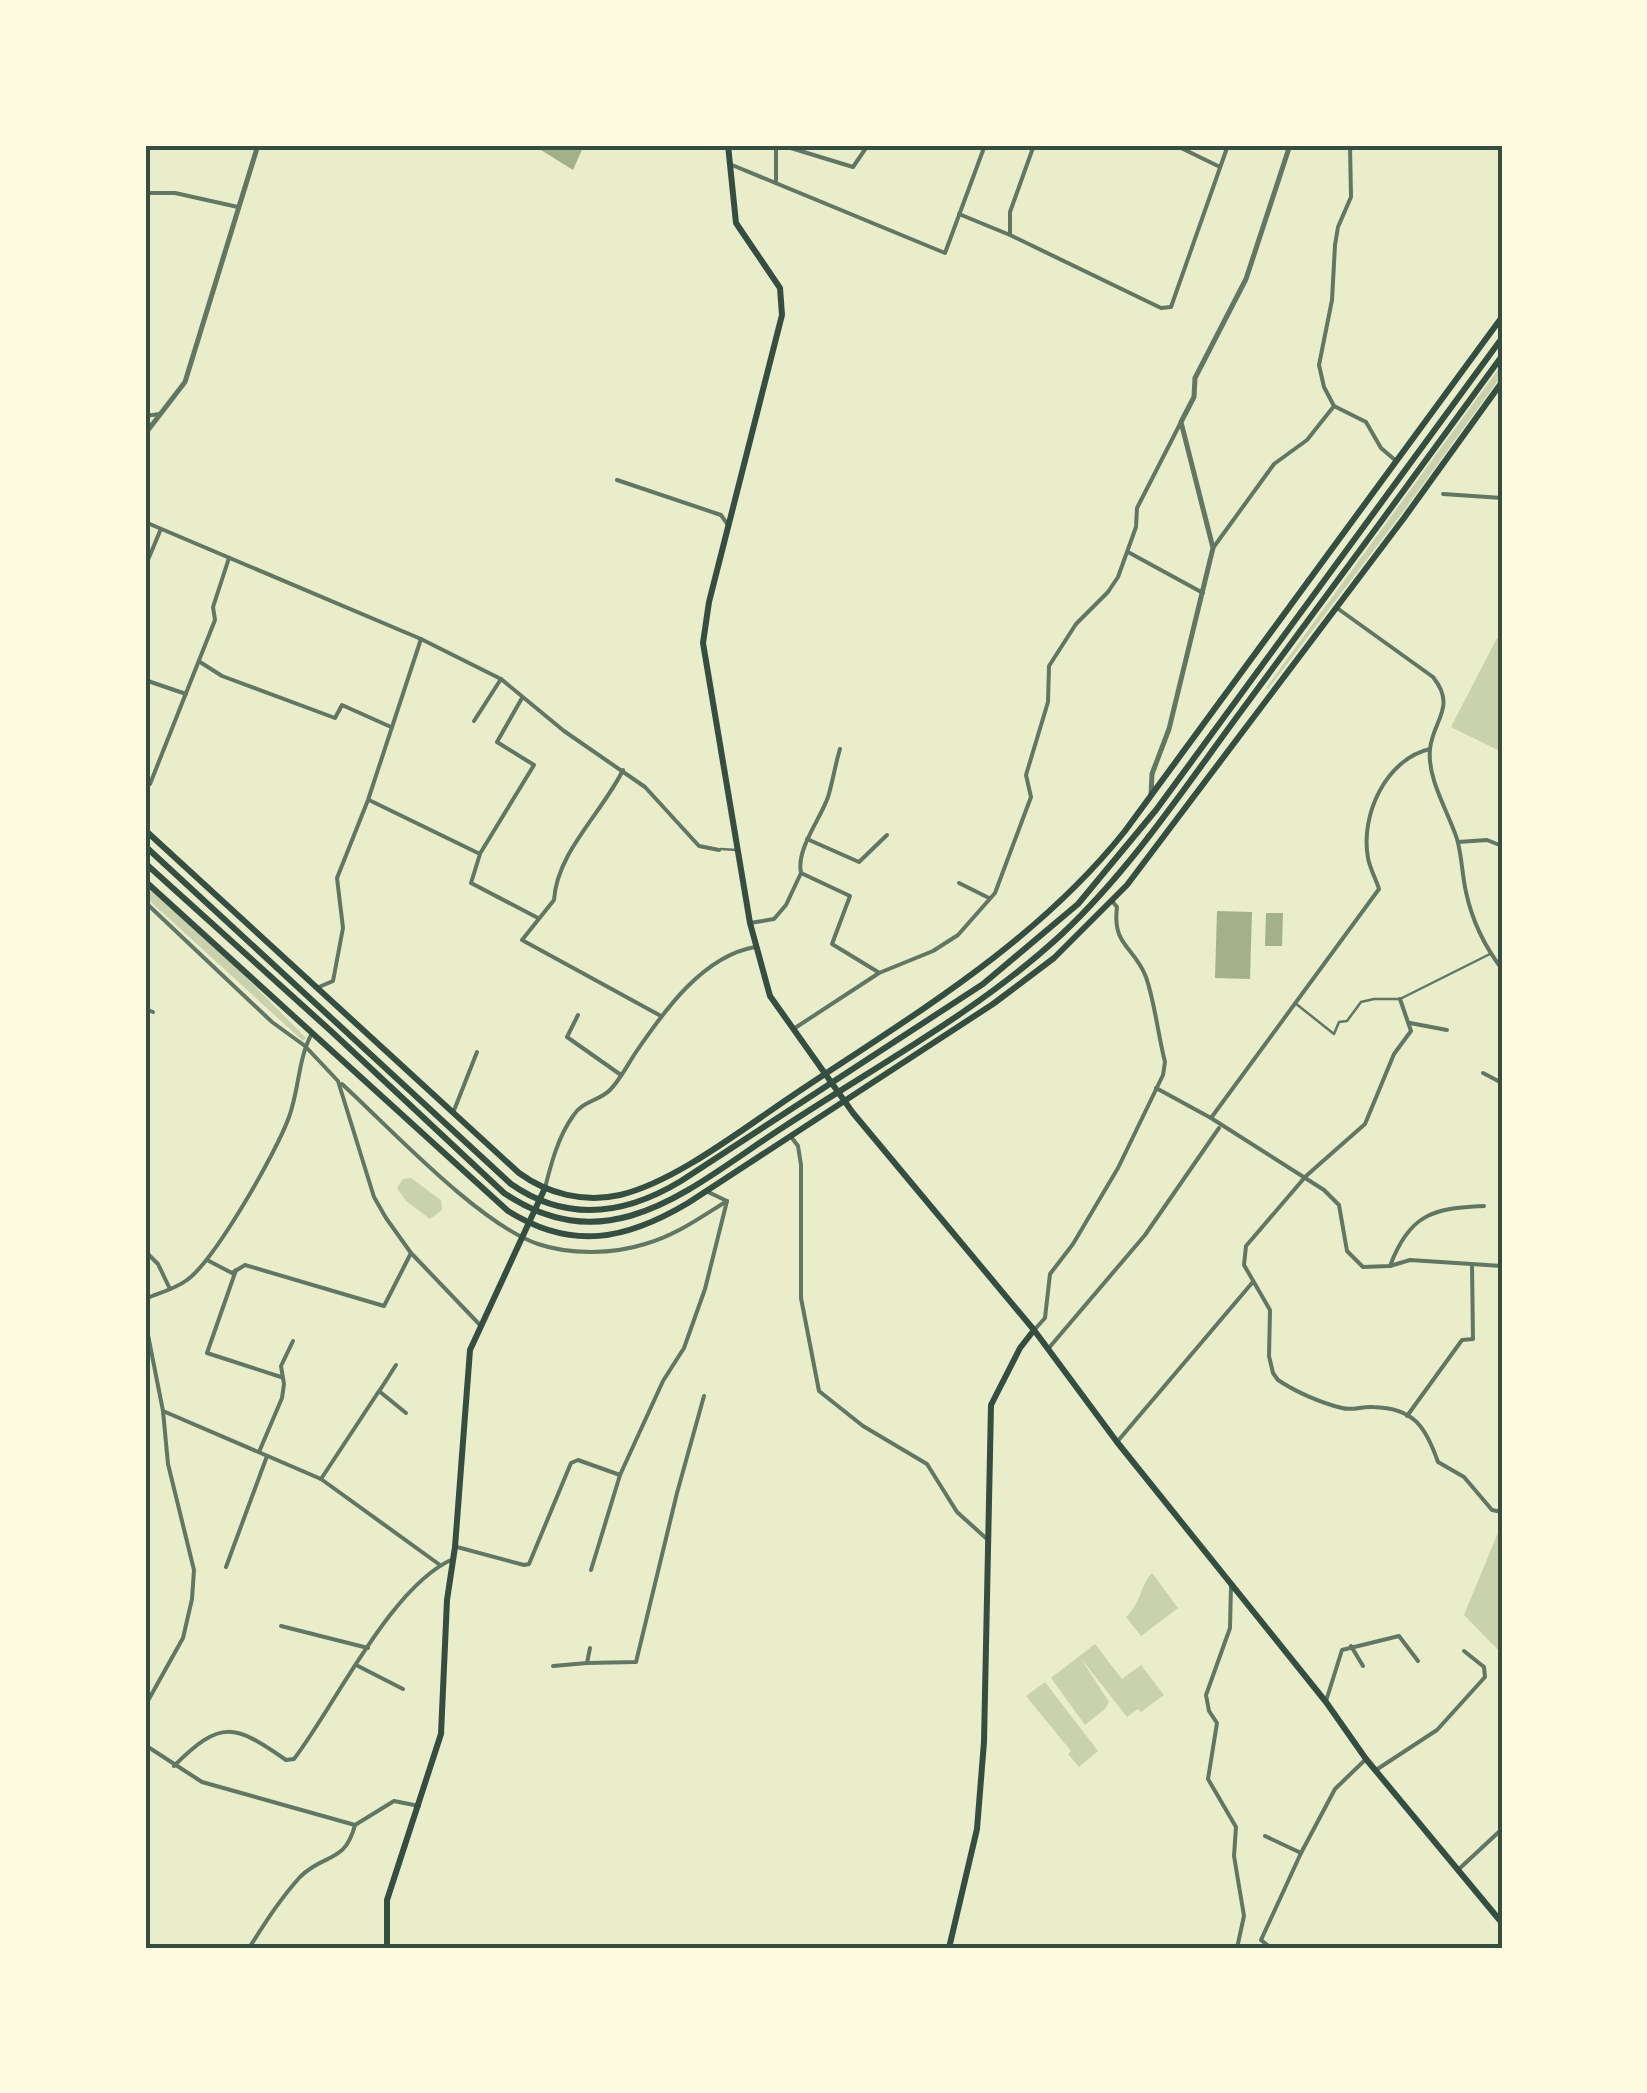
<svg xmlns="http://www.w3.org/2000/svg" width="1647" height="2093" font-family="Lato,sans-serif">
<rect width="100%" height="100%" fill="#e9edc9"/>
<g fill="#cad2ad">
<polygon points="1502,364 1502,375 1403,512 1268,689 1266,688"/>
<polygon points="1497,638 1502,641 1502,752 1451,727"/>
<polygon points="145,883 233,964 306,1038 303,1041 153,904 145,895"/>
<polygon points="411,1178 441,1200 442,1210 430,1219 406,1201 397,1188 403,1179"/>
<polygon points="1502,1523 1502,1654 1464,1615"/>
<path d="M1152,1573L1178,1608L1141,1636L1126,1617C1141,1604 1141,1583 1152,1573Z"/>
<polygon points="1095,1644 1122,1679 1141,1665 1164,1695 1141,1712 1138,1709 1127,1717 1080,1657 1109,1702 1105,1709 1085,1725 1051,1678"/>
<polygon points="1045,1682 1098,1751 1079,1767 1068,1754 1071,1751 1026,1696"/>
</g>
<g fill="#a3b18a">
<polygon points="533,145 584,145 573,170"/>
<polygon points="1217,911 1252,912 1250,979 1215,978"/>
<polygon points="1266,913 1283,913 1282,946 1265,946"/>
</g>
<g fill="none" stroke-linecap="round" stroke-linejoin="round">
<g stroke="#617663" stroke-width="2.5">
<polyline points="721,849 737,850"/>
<polyline points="1295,1003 1334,1034 1339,1022 1347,1021 1361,1002 1374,999 1400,999 1490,954"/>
</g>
<g stroke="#617663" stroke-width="4">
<polyline points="781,145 853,167 868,145"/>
<polyline points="1175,145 1220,167"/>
<polyline points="1350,145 1351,197 1338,227 1335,245 1332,300 1319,365 1324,387 1334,406 1366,422 1381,448 1395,460"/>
<polyline points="732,165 945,253 985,145"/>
<polyline points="776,183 776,145"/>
<polyline points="145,193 175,193 238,207"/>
<polyline points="959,214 1010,235 1161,308 1171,307 1228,145"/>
<polyline points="1010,235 1010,212 1034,145"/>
<polyline points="145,416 160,414"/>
<polyline points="617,480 721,515 728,525"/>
<polyline points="1443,494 1502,498"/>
<polyline points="145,522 421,639 501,679 564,731 645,787 699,846 719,850"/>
<polyline points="1213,548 1274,464 1307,440 1334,406"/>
<polyline points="1128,552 1203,593"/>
<polyline points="145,567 160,531"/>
<path d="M1337,608L1433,677C1457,707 1433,720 1430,749C1427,779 1448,811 1457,839C1462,856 1462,875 1466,892C1472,920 1485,947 1502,969"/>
<polyline points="200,662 222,676 335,718 342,705 391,727"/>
<polyline points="145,680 186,694"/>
<polyline points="474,721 501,679"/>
<path d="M623,770C602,813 557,852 554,900L522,940L661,1016"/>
<polyline points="150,784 215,620 213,607 229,558"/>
<polyline points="369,800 480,854 471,883 538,918"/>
<polyline points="807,839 859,862 887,835"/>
<polyline points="1458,842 1487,840 1502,846"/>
<polyline points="481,852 534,765 497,742 522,698"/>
<polyline points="801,873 850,896 832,944 878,972"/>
<polyline points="959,883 989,898"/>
<polyline points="145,902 272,1022 305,1046 338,1081 374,1197 386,1218 411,1253 480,1325"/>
<path d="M750,923L774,919L786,905L801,873C796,849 820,820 828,797C833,781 835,765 840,749"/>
<polyline points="319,987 333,981 343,928 337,878 368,800 421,639"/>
<path d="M1400,999L1411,1031L1394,1054L1365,1124L1306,1176L1246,1246L1244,1265L1270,1310L1269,1356L1273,1373L1278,1380C1296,1392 1321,1403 1342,1408C1353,1411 1362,1406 1373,1407C1415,1408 1426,1428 1438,1462L1464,1477L1492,1510L1502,1512"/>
<polyline points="145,1009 153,1012"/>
<polyline points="578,1015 567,1037 621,1075"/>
<polyline points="1410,1023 1447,1030"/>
<polyline points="795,1028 879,973 933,951 958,935 995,893 1031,797 1026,775 1048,702 1049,666 1076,624 1108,592 1118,577 1136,527 1137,508 1181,422"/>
<polyline points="1483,1073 1502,1083"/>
<path d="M342,1084C390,1128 479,1224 538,1244C570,1255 614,1254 645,1244C675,1236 701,1217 727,1201"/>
<polyline points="1156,1088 1211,1118 1324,1190 1339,1205 1347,1251 1363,1267 1390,1266 1410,1260 1502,1266"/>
<polyline points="453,1113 477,1052"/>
<path d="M1211,1118L1379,889C1376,879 1370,869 1368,858C1360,815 1386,759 1430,749"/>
<polyline points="792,1138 798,1146 801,1165 801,1298 819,1391 863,1426 927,1464 957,1512 987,1539"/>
<path d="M545,1188C551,1164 558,1137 573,1116C582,1101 599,1101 610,1090C620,1080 628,1064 636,1052C664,1011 703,956 755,947"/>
<polyline points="145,1251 158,1264 170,1289"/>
<polyline points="207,1260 232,1273 245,1265 384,1306 411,1253"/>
<path d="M1390,1266C1409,1215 1432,1208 1484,1206"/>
<polyline points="236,1270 207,1353 281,1377"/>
<path d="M145,1299C159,1293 175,1289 187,1280C215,1260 277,1151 289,1117C299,1090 298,1060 311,1035"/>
<polyline points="145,1320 163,1411 168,1464 194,1570 192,1599 183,1638 145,1706"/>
<path d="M1036,1328L1045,1318L1050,1274L1073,1244L1118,1168L1163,1075L1165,1062C1158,1035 1155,1003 1146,977C1134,946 1112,946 1117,907L1112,901"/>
<polyline points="1048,1349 1145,1235 1219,1128"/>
<polyline points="380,1390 396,1365"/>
<polyline points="163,1411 321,1479 440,1565"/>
<polyline points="1407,1416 1462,1340 1473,1339 1472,1264"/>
<polyline points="1117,1442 1252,1283"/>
<polyline points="259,1452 282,1398 284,1384 281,1366 293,1341"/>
<polyline points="321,1479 379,1391 406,1413"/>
<polyline points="457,1547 524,1565 529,1564 571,1463 578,1460 620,1475"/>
<polyline points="226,1567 267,1456"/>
<polyline points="591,1570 620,1475 663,1381 684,1348 705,1289 727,1201 706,1191"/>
<polyline points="1231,1585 1230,1628 1206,1695 1209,1711 1217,1723 1208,1779 1236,1827 1234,1856 1244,1916 1237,1948"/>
<polyline points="281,1626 368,1648"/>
<polyline points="1351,1646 1363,1666"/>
<polyline points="587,1663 636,1662 677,1493 704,1396"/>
<polyline points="358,1666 403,1689"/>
<polyline points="553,1666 587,1663 590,1648"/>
<polyline points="1326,1701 1342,1650 1399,1636 1418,1661"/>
<polyline points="145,1745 202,1782 355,1825"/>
<path d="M174,1766C221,1719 234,1724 286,1760L294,1759C336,1704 391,1586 453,1559"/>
<polyline points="1376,1770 1437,1730 1485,1677 1484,1667 1464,1651"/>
<polyline points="1265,1836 1301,1853"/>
<polyline points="1459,1869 1502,1829"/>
<path d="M249,1948C265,1923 280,1899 300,1877C324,1853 345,1864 355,1825L394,1801L419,1806"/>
<polyline points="1271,1948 1261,1940 1301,1853 1335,1789 1366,1759"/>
</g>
<g stroke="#617663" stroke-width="5">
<polyline points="145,434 185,382 258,145"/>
<polyline points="1151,796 1152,774 1169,729 1213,548 1181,422 1194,397 1195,378 1246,279 1290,145"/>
</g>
<g stroke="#344e41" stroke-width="6">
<polyline points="728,145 736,223 780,288 782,315 709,602 703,643 750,923 770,996 853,1113 1034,1330 1117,1442 1326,1702 1366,1759 1502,1923"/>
<path d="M145,830L519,1173C548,1194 584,1203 620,1195C675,1182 744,1128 792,1096C911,1016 1034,945 1125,831L1502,317"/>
<path d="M145,881L508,1211C572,1251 626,1240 688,1203L993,1004L1054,958L1127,885L1404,518L1502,382"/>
<polyline points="387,1948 387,1900 441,1734 447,1600 455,1547 470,1350 545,1188"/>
<polyline points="949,1948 977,1829 984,1742 991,1405 1020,1348 1034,1330"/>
</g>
<g stroke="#344e41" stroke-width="6">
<path d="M145,846L511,1184C567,1223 625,1215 681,1181L983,984L1078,904L1156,810L1502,338"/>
<path d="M145,863L332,1032L504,1193C611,1265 692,1186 782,1128C876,1066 979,1011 1062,934C1132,868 1185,787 1242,710C1329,593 1416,474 1502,356"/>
</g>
</g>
<rect width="1647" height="2093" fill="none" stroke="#fefae0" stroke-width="295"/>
<rect x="148" y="148" width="1352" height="1798" fill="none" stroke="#344e41" stroke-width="4"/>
</svg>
